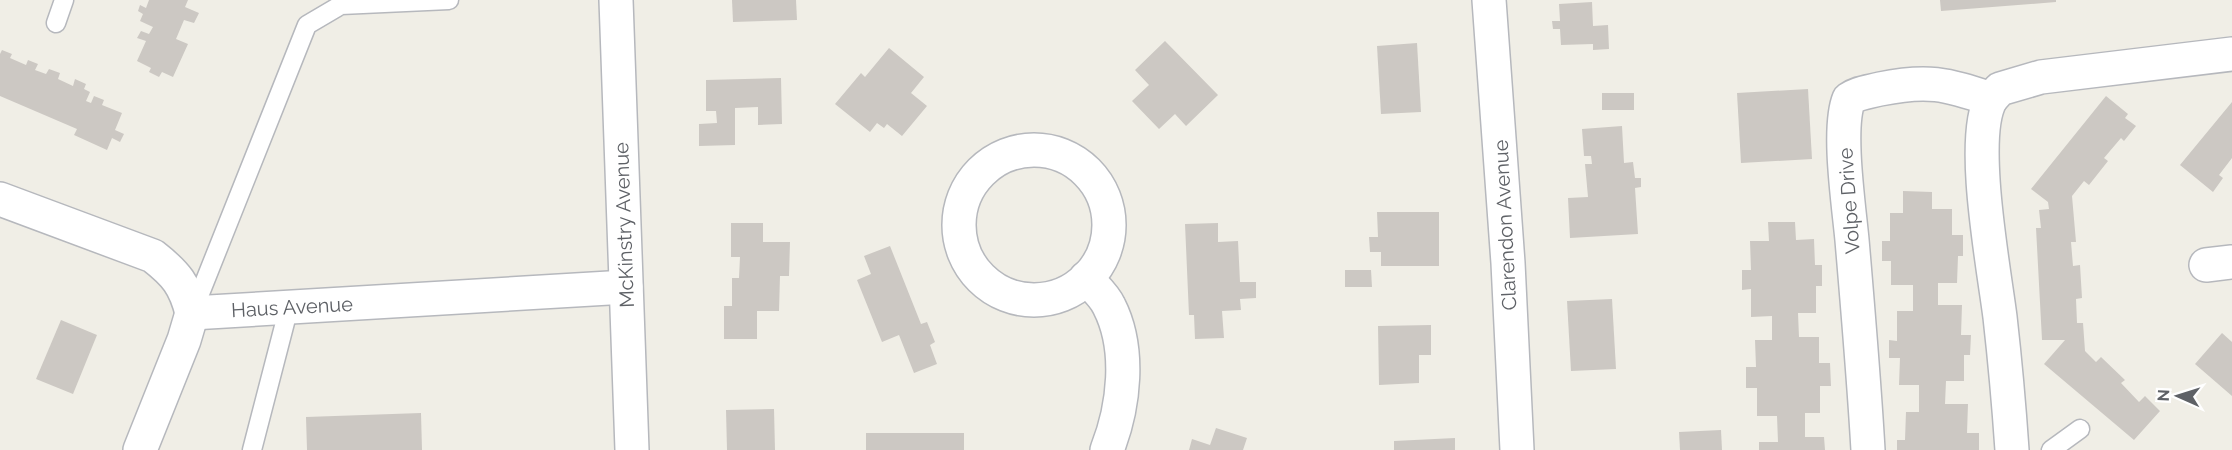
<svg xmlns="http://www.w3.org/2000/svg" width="2232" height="450" font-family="Raleway,sans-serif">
<rect width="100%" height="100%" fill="#f0eee6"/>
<g fill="#ccc8c3">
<polygon points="149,0 188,0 185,7 199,13 194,23 184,20 176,39 188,44 173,77 162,72 159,77 149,72 151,68 137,61 146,41 137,38 141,31 149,34 153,27 140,21 143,14 138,11 140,5 146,8"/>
<polygon points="732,0 796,0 797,20 733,22"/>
<polygon points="1940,0 2056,0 2056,2 1941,11"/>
<polygon points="1592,2 1593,26 1608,25 1609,49 1593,50 1593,44 1561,45 1560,29 1553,29 1552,21 1560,21 1559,4"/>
<polygon points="1165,41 1218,95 1186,126 1175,114 1159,129 1132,101 1149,85 1135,70"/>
<polygon points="1417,43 1421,112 1381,114 1377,46"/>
<polygon points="889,48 924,77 911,93 927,106 902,136 887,124 884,128 877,123 870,132 835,104 861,73 865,77"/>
<polygon points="2,50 12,54 10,58 26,65 28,60 38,64 35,70 46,74 49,69 60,73 58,79 73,86 75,79 86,84 84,89 90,92 86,101 91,103 94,96 104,100 102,105 122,113 115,130 124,134 120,142 112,138 107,150 74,135 77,129 0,96 0,54"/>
<polygon points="781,78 782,124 758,125 758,107 735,108 735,145 699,146 699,124 717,123 716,111 706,111 706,80"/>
<polygon points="1808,89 1812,159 1741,163 1737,93"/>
<rect x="1602" y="93" width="32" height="17"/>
<polygon points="2106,96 2128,114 2125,118 2136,126 2124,141 2121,138 2104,158 2108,161 2089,185 2084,181 2072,196 2076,242 2071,242 2073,266 2080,265 2082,298 2076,299 2077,323 2083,323 2085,351 2096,362 2101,357 2125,380 2121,383 2139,402 2145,396 2160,411 2134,440 2044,364 2065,340 2042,340 2036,228 2041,228 2039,210 2049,209 2048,202 2031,189"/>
<polygon points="2232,102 2232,158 2219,175 2223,178 2213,192 2180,165"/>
<polygon points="1622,126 1624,163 1633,162 1635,178 1641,178 1641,187 1635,188 1638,234 1570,238 1568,198 1588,197 1585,164 1592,164 1591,156 1584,156 1582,129"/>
<polygon points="1903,191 1932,192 1932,209 1952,209 1952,235 1963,235 1963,256 1958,256 1957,283 1938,283 1938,305 1962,305 1961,335 1971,335 1970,355 1964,355 1964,381 1946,381 1945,404 1968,404 1967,433 1979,433 1979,450 1897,450 1897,440 1905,440 1906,412 1919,412 1919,385 1899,385 1900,358 1889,358 1889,340 1897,341 1897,311 1913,311 1913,285 1891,285 1891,261 1882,261 1882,241 1890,241 1890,213 1903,213"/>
<polygon points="1377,212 1439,212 1439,266 1381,266 1381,252 1370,252 1369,237 1378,237"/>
<polygon points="1768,222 1795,222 1796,240 1814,239 1815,265 1822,265 1822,286 1816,286 1816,313 1798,313 1799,337 1819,337 1819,363 1830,363 1831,386 1820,386 1820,413 1805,413 1805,437 1824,437 1825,450 1759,450 1759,442 1778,442 1777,416 1757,416 1757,388 1746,388 1746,367 1756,367 1755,340 1772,340 1772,316 1751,317 1751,289 1742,290 1742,270 1751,270 1750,241 1769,241"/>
<polygon points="731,223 763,223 763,242 790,242 789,276 780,276 779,311 757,311 757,339 724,339 724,306 732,306 732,278 739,278 740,257 731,257"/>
<polygon points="1218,223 1218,242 1238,241 1240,282 1256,282 1256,298 1240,299 1241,310 1222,311 1224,338 1195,339 1194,315 1189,315 1185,224"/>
<polygon points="890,246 921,324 927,322 935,342 930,345 937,364 914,373 899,335 882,342 857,280 871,274 864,256"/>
<polygon points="1345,270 1371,270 1372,287 1345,287"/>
<polygon points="1612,299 1616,369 1571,371 1567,301"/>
<polygon points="61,320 97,335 73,394 36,379"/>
<polygon points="1431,325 1431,355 1419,355 1419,383 1379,385 1378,326"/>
<polygon points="2222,333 2232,342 2232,396 2195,364"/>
<polygon points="774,409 775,450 727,450 726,410"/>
<polygon points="421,413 422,450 307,450 306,417"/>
<polygon points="1216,428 1247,438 1243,450 1189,450 1192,439 1210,445"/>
<polygon points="1721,430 1722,450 1680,450 1679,432"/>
<rect x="866" y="433" width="98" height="17"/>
<polygon points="1455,438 1455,450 1394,450 1394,441"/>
</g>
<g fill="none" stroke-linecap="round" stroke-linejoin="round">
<defs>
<g id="service">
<polyline points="56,23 64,0"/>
<polyline points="193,311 307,25 341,5 449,0"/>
<polyline points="252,450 289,307"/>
<polyline points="2051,450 2080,429"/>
</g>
<g id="minor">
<polyline points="1489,0 1508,263 1517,450"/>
<path d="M1991,99C1969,138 1994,269 2000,317C2005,361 2009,406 2012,450"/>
<circle cx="1034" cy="225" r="75"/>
<path d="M0,199L153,256C176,274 185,285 192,313L626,287"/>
<polyline points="2206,265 2232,262"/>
<path d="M1086,278C1094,287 1104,295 1109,306C1131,349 1124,407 1107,450"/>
<polyline points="140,450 184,340 192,313"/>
<path d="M1868,450C1864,380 1858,310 1852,240C1849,207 1837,128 1849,99C1859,92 1869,92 1880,89C1928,79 1945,84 1991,99L2000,89L2041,77L2232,54"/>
</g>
<polyline id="tertiary" points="616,0 632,450"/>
</defs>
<use href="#service" stroke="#b6b8bd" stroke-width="21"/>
<use href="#minor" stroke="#b6b8bd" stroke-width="36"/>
<use href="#tertiary" stroke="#b6b8bd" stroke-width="36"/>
<use href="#service" stroke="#fff" stroke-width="18"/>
<use href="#minor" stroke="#fff" stroke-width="33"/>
<use href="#tertiary" stroke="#fff" stroke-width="33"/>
</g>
<g text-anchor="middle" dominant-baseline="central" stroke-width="4.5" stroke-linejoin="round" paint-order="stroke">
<g font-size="20" fill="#5e6166" stroke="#fff">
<text transform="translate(1849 201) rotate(-94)">Volpe Drive</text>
<text transform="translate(624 225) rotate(-92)">McKinstry Avenue</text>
<text transform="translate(1505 225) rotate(-93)">Clarendon Avenue</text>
<text transform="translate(292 307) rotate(-3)">Haus Avenue</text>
</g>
</g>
<g transform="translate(2178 396) rotate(273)" stroke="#ffffff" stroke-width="4.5" paint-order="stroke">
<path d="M0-4.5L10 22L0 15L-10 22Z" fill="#5e6166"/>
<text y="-9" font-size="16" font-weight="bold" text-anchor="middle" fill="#5e6166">N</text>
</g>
</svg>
